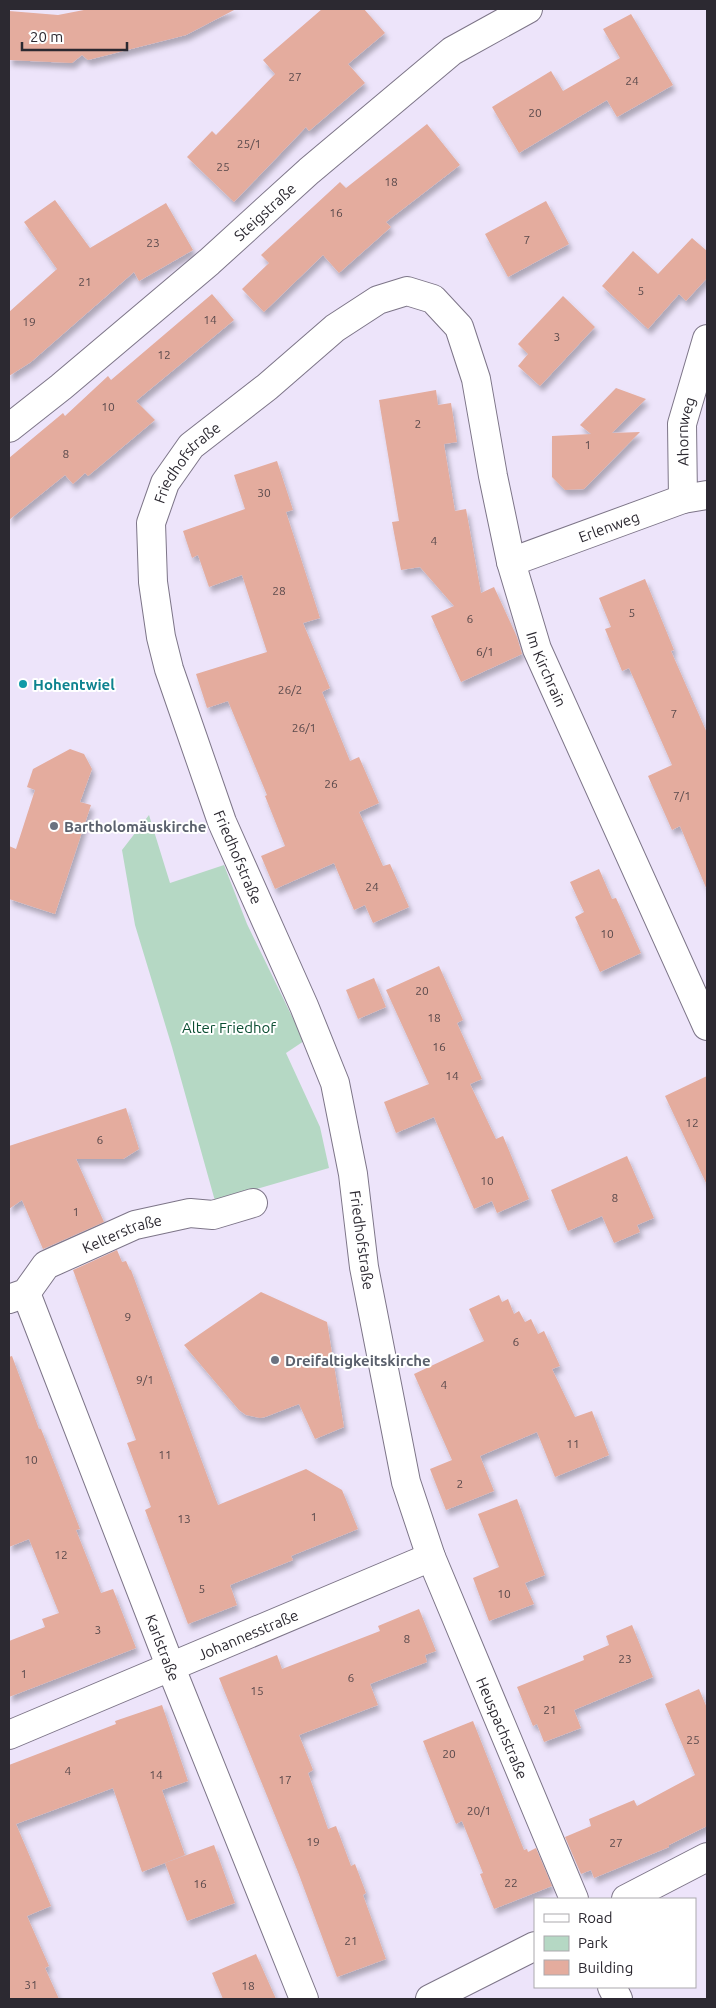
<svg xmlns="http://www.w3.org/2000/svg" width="716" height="2008" font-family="Ubuntu,sans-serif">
<defs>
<filter id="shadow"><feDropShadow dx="3" dy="5.5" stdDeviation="2.5" flood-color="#0004"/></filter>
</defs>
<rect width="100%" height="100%" fill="#ede4fa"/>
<polygon fill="#b5d8c4" points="149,815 170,883 224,865 247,924 304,1041 286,1053 320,1127 329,1168 215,1201 172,1047 135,925 122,850"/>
<g fill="#e4ac9e" filter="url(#shadow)">
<polygon points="89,9 236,9 186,35 88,60 82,55 72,63 9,60 9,11 58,15"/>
<polygon points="322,9 364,9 385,33 348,64 365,83 309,131 306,127 234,202 187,157 212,131 216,135 275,74 263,60"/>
<polygon points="631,14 673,85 617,117 607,100 519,153 492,107 551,71 563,91 620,58 603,29"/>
<polygon points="427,124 460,165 386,222 391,227 339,273 323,255 264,312 242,289 269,263 261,255 340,182 346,188"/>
<polygon points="55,200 90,248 166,203 193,250 139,281 134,272 31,362 9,376 9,312 57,269 24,222"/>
<polygon points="546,201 569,244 508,277 485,234"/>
<polygon points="692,238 707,251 707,278 686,301 679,294 648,329 602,286 633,251 658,274"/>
<polygon points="212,294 234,320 136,401 155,420 88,476 85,473 73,484 65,475 9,520 9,458 63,413 65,416 108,376 111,380"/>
<polygon points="563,296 595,327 540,386 518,366 528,354 518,344"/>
<polygon points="616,388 646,399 612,433 640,432 584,489 565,490 552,477 552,436 591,434 580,425"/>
<polygon points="436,390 438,405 451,403 457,442 444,444 455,511 466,509 481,593 494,587 517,637 522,654 461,682 431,616 454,606 420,567 401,570 392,522 399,521 379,400"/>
<polygon points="277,461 293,510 286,512 320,618 303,623 330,688 322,692 350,761 359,757 379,803 359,812 383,866 390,864 409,907 373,923 365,905 354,910 334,863 275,889 261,856 285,846 265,796 267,795 228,701 207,708 196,674 267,652 242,575 209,587 198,555 192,558 183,531 245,509 234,475"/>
<polygon points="645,579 674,650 671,651 707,733 707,890 680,826 672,830 648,776 672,765 629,668 622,671 605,629 611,627 599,598"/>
<polygon points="70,749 84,754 92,769 80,802 91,805 55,914 9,899 9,846 16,849 35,790 27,787 33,769"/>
<polygon points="599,869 612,899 616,898 641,953 600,972 575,917 584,912 570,882"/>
<polygon points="439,966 463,1020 457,1023 482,1079 470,1084 496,1139 503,1136 529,1199 497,1213 492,1201 474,1209 434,1117 396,1133 384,1102 429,1084 386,990"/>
<polygon points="374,978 386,1007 358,1019 346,990"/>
<polygon points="707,1076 707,1185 665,1096"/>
<polygon points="126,1108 139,1149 123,1159 76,1159 104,1222 43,1249 22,1200 9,1209 9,1146"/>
<polygon points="627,1156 654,1218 637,1225 640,1232 614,1243 602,1216 568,1231 551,1190"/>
<polygon points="117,1250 122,1262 126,1261 130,1270 131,1270 218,1505 306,1469 342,1490 358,1529 291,1556 293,1560 230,1585 237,1605 188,1624 145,1510 151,1507 127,1443 136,1440 73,1270"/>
<polygon points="261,1292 327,1322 344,1427 315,1439 299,1404 265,1417 260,1418 246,1415 239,1410 184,1345"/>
<polygon points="499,1295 502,1302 508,1299 514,1314 519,1311 525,1322 531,1319 538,1334 544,1331 560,1366 552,1369 575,1417 592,1411 609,1455 555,1477 537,1432 480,1456 494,1491 446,1510 430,1469 452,1460 414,1374 484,1341 469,1309"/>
<polygon points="12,1356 39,1429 41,1429 80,1529 76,1530 101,1593 113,1589 136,1648 9,1697 9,1641 45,1627 42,1619 59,1613 29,1539 9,1547 9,1357"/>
<polygon points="517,1499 545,1575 525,1583 534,1604 489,1621 473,1578 499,1567 478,1514"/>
<polygon points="419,1609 436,1651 425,1655 427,1662 370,1684 378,1705 299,1735 313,1770 308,1773 328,1829 336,1826 351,1866 355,1864 366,1893 363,1895 386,1959 337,1977 298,1872 219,1678 277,1655 282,1669 380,1631 378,1626"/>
<polygon points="632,1625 653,1677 574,1710 581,1728 544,1742 537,1724 533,1726 517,1687 584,1660 583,1656 609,1645 606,1636"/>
<polygon points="699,1689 707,1708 707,1826 669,1845 669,1847 594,1878 591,1870 581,1874 565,1837 591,1826 589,1819 634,1800 637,1806 695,1775 665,1704"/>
<polygon points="162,1705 188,1781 162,1790 185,1855 142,1872 113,1788 16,1824 51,1906 27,1916 49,1966 45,1968 59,1999 9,1999 9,1765 116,1724 115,1721"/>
<polygon points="473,1721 524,1850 527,1849 528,1852 536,1848 552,1886 494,1909 480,1874 483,1873 462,1821 456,1824 423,1741"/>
<polygon points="214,1845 235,1903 187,1921 165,1863"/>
<polygon points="256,1954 276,1999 223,1999 212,1973"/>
</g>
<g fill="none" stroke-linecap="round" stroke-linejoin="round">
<defs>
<g id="minor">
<path id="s1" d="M9,428L61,387L209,262L309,171L452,51L528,9"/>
<path id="s2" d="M683,499L682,424L707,339"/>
<path id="s3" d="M511,562L683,499L707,495"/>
<path id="s4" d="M26,1293L171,1668L304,1999"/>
<path id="s5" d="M9,1299L26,1293L46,1265L135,1225L190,1213L213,1215L253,1203"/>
<path id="s6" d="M9,1735L431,1557"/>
<path id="s7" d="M574,1899L431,1557L406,1482L364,1267L353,1174L335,1083L304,1006L222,822L169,669L161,637L153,582L151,523L165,483L191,446L267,387L335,328L378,300L407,291L433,299L459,327L476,379L493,476L511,562L537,649L707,1026"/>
<polyline points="626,1899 707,1857"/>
<polyline points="612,1987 618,1999"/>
<polyline points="430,1999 535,1946"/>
</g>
</defs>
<use href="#minor" stroke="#7d7588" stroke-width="30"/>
<use href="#minor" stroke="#fff" stroke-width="28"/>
</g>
<circle fill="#0f9aa8" stroke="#fff" stroke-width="2" cx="23" cy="684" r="5"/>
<g fill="#6b7280" stroke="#fff" stroke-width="2">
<circle cx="54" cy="826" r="5"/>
<circle cx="275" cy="1360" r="5"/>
</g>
<g text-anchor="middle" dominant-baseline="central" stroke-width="4" stroke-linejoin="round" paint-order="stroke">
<g font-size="12" fill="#5a4a4c">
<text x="295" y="76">27</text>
<text x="632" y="80">24</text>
<text x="535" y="112">20</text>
<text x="249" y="143">25/1</text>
<text x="223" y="166">25</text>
<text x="391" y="181">18</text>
<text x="336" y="212">16</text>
<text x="527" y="239">7</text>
<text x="153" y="242">23</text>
<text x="85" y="281">21</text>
<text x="641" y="290">5</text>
<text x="210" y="319">14</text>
<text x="29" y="321">19</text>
<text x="557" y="336">3</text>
<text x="164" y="354">12</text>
<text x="108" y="406">10</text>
<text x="418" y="423">2</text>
<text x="588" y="444">1</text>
<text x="66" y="453">8</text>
<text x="264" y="492">30</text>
<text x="434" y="540">4</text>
<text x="279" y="590">28</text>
<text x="632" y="612">5</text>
<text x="470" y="618">6</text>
<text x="485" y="651">6/1</text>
<text x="290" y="689">26/2</text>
<text x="674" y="713">7</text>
<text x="304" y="727">26/1</text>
<text x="331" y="783">26</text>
<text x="682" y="795">7/1</text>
<text x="372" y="886">24</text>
<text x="607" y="933">10</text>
<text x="422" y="990">20</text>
<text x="434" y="1017">18</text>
<text x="439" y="1046">16</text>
<text x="452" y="1075">14</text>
<text x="692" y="1122">12</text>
<text x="100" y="1139">6</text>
<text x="487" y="1180">10</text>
<text x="615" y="1197">8</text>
<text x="76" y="1211">1</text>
<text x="128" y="1316">9</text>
<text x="516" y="1341">6</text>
<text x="145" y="1379">9/1</text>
<text x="444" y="1384">4</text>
<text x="573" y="1443">11</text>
<text x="165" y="1454">11</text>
<text x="31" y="1459">10</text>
<text x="460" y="1483">2</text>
<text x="314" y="1516">1</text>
<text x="184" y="1518">13</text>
<text x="61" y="1554">12</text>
<text x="202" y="1588">5</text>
<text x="504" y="1593">10</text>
<text x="98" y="1629">3</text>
<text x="407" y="1638">8</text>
<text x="625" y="1658">23</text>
<text x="24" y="1673">1</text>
<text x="351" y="1677">6</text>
<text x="257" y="1690">15</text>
<text x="550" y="1709">21</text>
<text x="693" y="1739">25</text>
<text x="449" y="1753">20</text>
<text x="68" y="1770">4</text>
<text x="156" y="1774">14</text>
<text x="285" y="1779">17</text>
<text x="479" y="1810">20/1</text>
<text x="313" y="1841">19</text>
<text x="616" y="1842">27</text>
<text x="511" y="1882">22</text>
<text x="200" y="1883">16</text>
<text x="351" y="1940">21</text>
<text x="31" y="1984">31</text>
<text x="248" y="1985">18</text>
</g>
<g font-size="15" fill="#2c2931" stroke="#fff">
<text stroke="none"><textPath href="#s1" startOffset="335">Steigstraße</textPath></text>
<text stroke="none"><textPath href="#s2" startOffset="68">Ahornweg</textPath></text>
<text stroke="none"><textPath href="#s7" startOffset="1521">Friedhofstraße</textPath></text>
<text stroke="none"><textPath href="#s3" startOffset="104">Erlenweg</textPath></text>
<text stroke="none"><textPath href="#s7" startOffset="2224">Im Kirchrain</textPath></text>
<text transform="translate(238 857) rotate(67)">Friedhofstraße</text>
<text stroke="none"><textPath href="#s5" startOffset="135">Kelterstraße</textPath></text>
<text transform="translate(362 1240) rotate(82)">Friedhofstraße</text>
<text stroke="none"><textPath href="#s6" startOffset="259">Johannesstraße</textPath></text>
<text stroke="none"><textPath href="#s4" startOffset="380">Karlstraße</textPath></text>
<text transform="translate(502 1728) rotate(67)">Heuspachstraße</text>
</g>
<g font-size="15" font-weight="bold" fill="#0d838f" stroke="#fff" text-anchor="start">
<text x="33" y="684">Hohentwiel</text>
</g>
<g font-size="15" font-weight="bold" fill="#5b616d" stroke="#fff" text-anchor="start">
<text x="64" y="826">Bartholomäuskirche</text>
<text x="285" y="1360">Dreifaltigkeitskirche</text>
</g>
<g font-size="15" fill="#0b4e32" stroke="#fff">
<text x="229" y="1027">Alter Friedhof</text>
</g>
</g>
<rect width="716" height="2008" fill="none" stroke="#2c2931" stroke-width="20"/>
<rect x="534" y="1898" width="162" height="90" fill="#ffffff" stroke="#aba9ad"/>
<rect x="544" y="1914" width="25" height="8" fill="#ffffff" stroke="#aba9ad"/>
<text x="578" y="1923" font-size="15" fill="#2c2931">Road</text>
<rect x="544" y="1936" width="25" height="15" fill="#b5d8c4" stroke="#aba9ad"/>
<text x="578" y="1948" font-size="15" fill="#2c2931">Park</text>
<rect x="544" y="1960" width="25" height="15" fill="#e4ac9e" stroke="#aba9ad"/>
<text x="578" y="1973" font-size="15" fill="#2c2931">Building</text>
<path d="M22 42v8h105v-8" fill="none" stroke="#2c2931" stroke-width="2.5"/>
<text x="30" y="42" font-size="15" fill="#2c2931" stroke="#ffffff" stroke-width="4" paint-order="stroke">20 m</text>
</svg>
